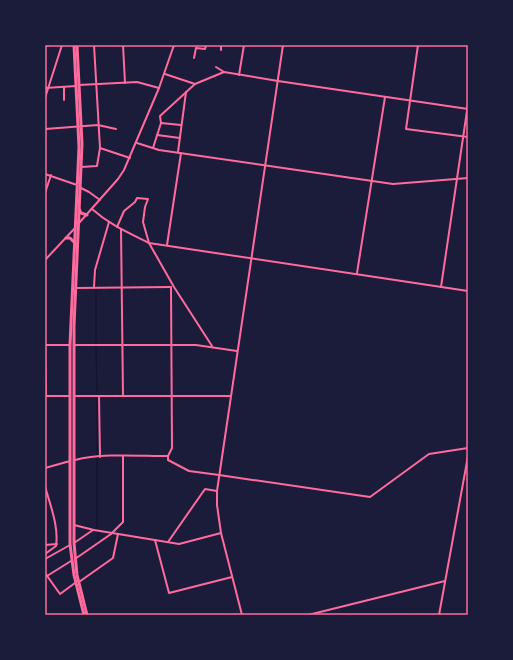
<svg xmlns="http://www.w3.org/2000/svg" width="513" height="660" font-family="Barlow,sans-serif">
<rect width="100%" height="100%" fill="#1b1b3a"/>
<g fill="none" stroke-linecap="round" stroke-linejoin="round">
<g stroke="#12122b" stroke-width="1">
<polyline points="96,270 96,286"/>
<polyline points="96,289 96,342"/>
<polyline points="96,347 97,394"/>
<polyline points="97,398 97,455"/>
<polyline points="97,459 97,529"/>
<polyline points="98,532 98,544"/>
</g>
<g stroke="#ff6b9d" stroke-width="2">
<polyline points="123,45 125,83"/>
<polyline points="45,46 51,45"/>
<polyline points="221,50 221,45"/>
<polyline points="194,58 196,48 205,49 206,45"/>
<polyline points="216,67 224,72"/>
<polyline points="165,74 195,84"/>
<polyline points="239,75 244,45"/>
<polyline points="79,85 137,82 159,88"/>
<polyline points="64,87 64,100"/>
<polyline points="45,88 76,86"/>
<polyline points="410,101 406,129 468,137"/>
<polyline points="161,123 181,125"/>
<polyline points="45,129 98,125 116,129"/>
<polyline points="157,135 180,138"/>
<polyline points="137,143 159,150 393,184 468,178"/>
<polyline points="100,148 130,158"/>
<polyline points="153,148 161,123 160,116 195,84 224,72 278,81"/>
<polyline points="178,152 186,92"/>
<polyline points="81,167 97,166 100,148 94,45"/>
<polyline points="45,174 77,185"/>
<polyline points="81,188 89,192 100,200"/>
<polyline points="45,193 51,175"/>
<path d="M92,209C110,225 127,232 149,243L468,291"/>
<polyline points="117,227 124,211 135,202 137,198 148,199 145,207 143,222 149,243 174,287 212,346"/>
<polyline points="121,229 123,396"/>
<polyline points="167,245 181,153"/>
<polyline points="357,273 385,97"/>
<polyline points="94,287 95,270 109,222"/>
<polyline points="441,287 468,104"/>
<polyline points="76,288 171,287"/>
<polyline points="45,345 46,396"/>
<polyline points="45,396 70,396"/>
<polyline points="74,396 230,396"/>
<polyline points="99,396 100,457"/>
<polyline points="168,456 172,448 171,287"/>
<path d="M75,460C102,453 139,456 168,456V460L189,471L219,475"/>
<polyline points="45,468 70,461"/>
<path d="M45,486C50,505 59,526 56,546L45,554"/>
<polyline points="74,525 94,530 179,544 221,533"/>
<polyline points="155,540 169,593 232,577"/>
<polyline points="168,542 205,489 217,491"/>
<polyline points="74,543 93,530"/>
<polyline points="45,545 57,544"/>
<polyline points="45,559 70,545"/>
<polyline points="75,559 111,534 123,522 123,456"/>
<polyline points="45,573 60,594 75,583"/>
<polyline points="47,576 71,561"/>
<polyline points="79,582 113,558 118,534"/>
</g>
<g stroke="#ff6b9d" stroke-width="2">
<polyline points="278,81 468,109"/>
<polyline points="45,98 62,45"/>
<polyline points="410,101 418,45"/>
<polyline points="79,223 118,179 124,170 159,88 174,45"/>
<polyline points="45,260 75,228"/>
<polyline points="45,345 70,345"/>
<polyline points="74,345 196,345 237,351"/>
<polyline points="219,475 370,497 429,454 468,448"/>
<polyline points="242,615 221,533 217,505 217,491 283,45"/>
<polyline points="308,615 445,581"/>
<polyline points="439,615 468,456"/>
</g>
<g stroke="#ff6b9d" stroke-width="3">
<polyline points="74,45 79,147 70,345 70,544 74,575 84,615"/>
<polyline points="77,45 82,144 74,326 74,543 77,575 87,615"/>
<polyline points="79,209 81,213 87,215"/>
<polyline points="66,238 70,238 75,243"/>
</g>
</g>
<rect width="513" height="660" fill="none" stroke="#1b1b3a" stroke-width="92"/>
<rect x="46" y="46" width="421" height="568" fill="none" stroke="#ff6b9d" stroke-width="1.5"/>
</svg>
